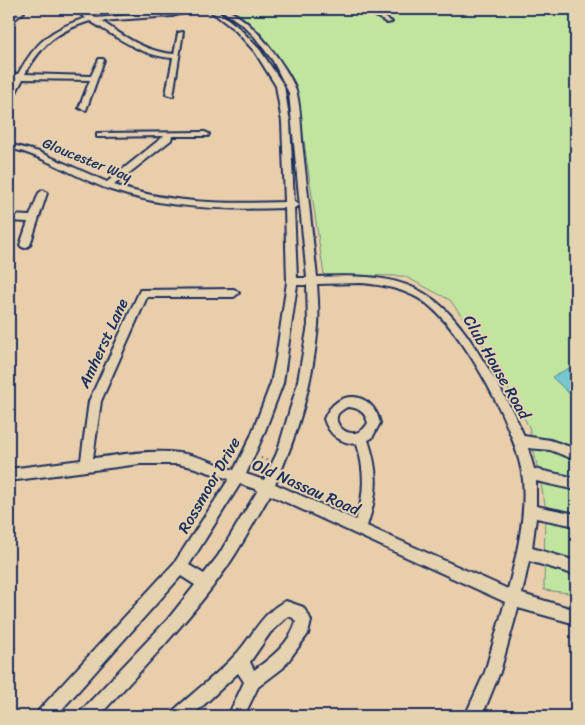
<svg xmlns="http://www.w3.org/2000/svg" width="585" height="725" font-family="Sriracha,sans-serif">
<rect width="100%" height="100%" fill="#e9ceac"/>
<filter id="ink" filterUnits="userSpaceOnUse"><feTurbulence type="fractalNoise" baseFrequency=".02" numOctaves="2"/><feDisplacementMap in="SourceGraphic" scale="10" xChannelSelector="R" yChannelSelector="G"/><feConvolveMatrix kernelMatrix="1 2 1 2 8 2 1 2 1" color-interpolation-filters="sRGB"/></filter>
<g filter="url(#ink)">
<polygon fill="#c1e59f" stroke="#6e8a7e" points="228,9 576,9 576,594 544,590 545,504 529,427 488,352 450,300 404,276 324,275 295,82 259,31"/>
<polygon fill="#76c7ce" stroke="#528aa1" points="569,368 576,375 576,400 552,377"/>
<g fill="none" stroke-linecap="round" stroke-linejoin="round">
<defs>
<g id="minor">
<path d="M73,9H80L96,18L199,9L172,16L101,21C124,36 145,52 174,54L178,33L183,32L173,96L166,94L173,58C141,56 117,37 90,21C57,31 42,44 25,74L91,76L99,59H103L104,60L86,110L79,108L90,80L23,79L13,98L9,100V92L16,78H9V74H18C36,42 51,29 86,18Z"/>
<path d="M208,9H215L239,28L260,50L284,86L290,122L294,202L300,205L294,208L297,278H307L289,93L273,61L255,37L243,25L220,9C246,9 291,70 297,94C301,112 301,133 303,151C308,193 312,235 317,277C404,273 439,285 484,362C499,386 513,410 524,436L550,440L576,449V460L550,450L528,448L534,469L576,478V490L536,481V506L576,514V526L536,518L532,548L576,561V575L529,561L522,594L576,610V624L518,608L500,672L482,716H465L485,672L505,602L270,495C256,518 243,544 227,567C190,620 143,668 99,716H80L82,710L168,619L195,585L181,576L56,716H37L39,710L175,562L229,479L192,467L177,464H140L9,481V469L81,460L89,401L140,290L234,289L239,293L234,297H147L101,401L93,458C121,455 151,449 179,453C198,455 216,464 234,470L251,436L271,383L276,358L287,282L285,208C226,210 167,209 111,190C76,178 45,156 9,148V144L39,152L107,182L164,136L100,137H97V133L205,132L209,134L208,136H172L171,140L114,185C169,204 228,204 285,202L282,122L276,86L255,52L235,30ZM361,283C384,285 404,289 423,301C464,329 518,432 523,480C526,517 517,554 508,589L367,526C378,493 379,473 368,440L372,438L380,423C373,391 337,387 324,419C329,435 340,443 357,444C365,471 365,494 356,520L275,484C298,435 313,381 318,326C319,313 318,298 317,284ZM297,285H307L308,325L297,386L277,453L264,480L246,474L263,436L283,383ZM347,407C358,407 365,412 368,423C355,445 331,426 338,414C340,411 344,409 347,407ZM240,484L258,490L218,556L204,574L189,565Z"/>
<polygon points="365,9 372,9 392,22 387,23"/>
<polygon points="19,11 24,12 9,24 9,19"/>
<polygon points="43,190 47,193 30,245 25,248 22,247 20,245 28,222 9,221 9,215 30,216 39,193"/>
<path d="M286,601L303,607L309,616L311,621L308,634L283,668L258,687L244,716H228L244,682L238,673L192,716H172L174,710C195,691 219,673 238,652C253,635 264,610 286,601ZM288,616L293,618L296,622C290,643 271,658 254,670L250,662L270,633Z"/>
</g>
</defs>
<use href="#minor" stroke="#1b2f5e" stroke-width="4"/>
<polyline stroke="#1b2f5e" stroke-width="2" stroke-dasharray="1 4" stroke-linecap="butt" points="261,458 268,461"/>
<use href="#minor" fill="#e5d2b0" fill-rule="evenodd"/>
</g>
</g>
<g text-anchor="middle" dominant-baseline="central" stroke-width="4" stroke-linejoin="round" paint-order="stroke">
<g font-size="14" fill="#1b2f5e" stroke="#e5d2b0">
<text transform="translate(87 160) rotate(22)">Gloucester Way</text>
</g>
<g font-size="16" fill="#1b2f5e" stroke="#e5d2b0">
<text transform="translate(103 343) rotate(-65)">Amherst Lane</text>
<text transform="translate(497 367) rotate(60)">Club House Road</text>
<text transform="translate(209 485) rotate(-60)">Rossmoor Drive</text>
<text transform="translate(306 487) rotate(24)">Old Nassau Road</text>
</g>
</g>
<rect width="585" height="725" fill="none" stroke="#e5d2b0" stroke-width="30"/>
<rect x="15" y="15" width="555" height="695" fill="none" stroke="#1b2f5e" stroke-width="2" filter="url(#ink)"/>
</svg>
